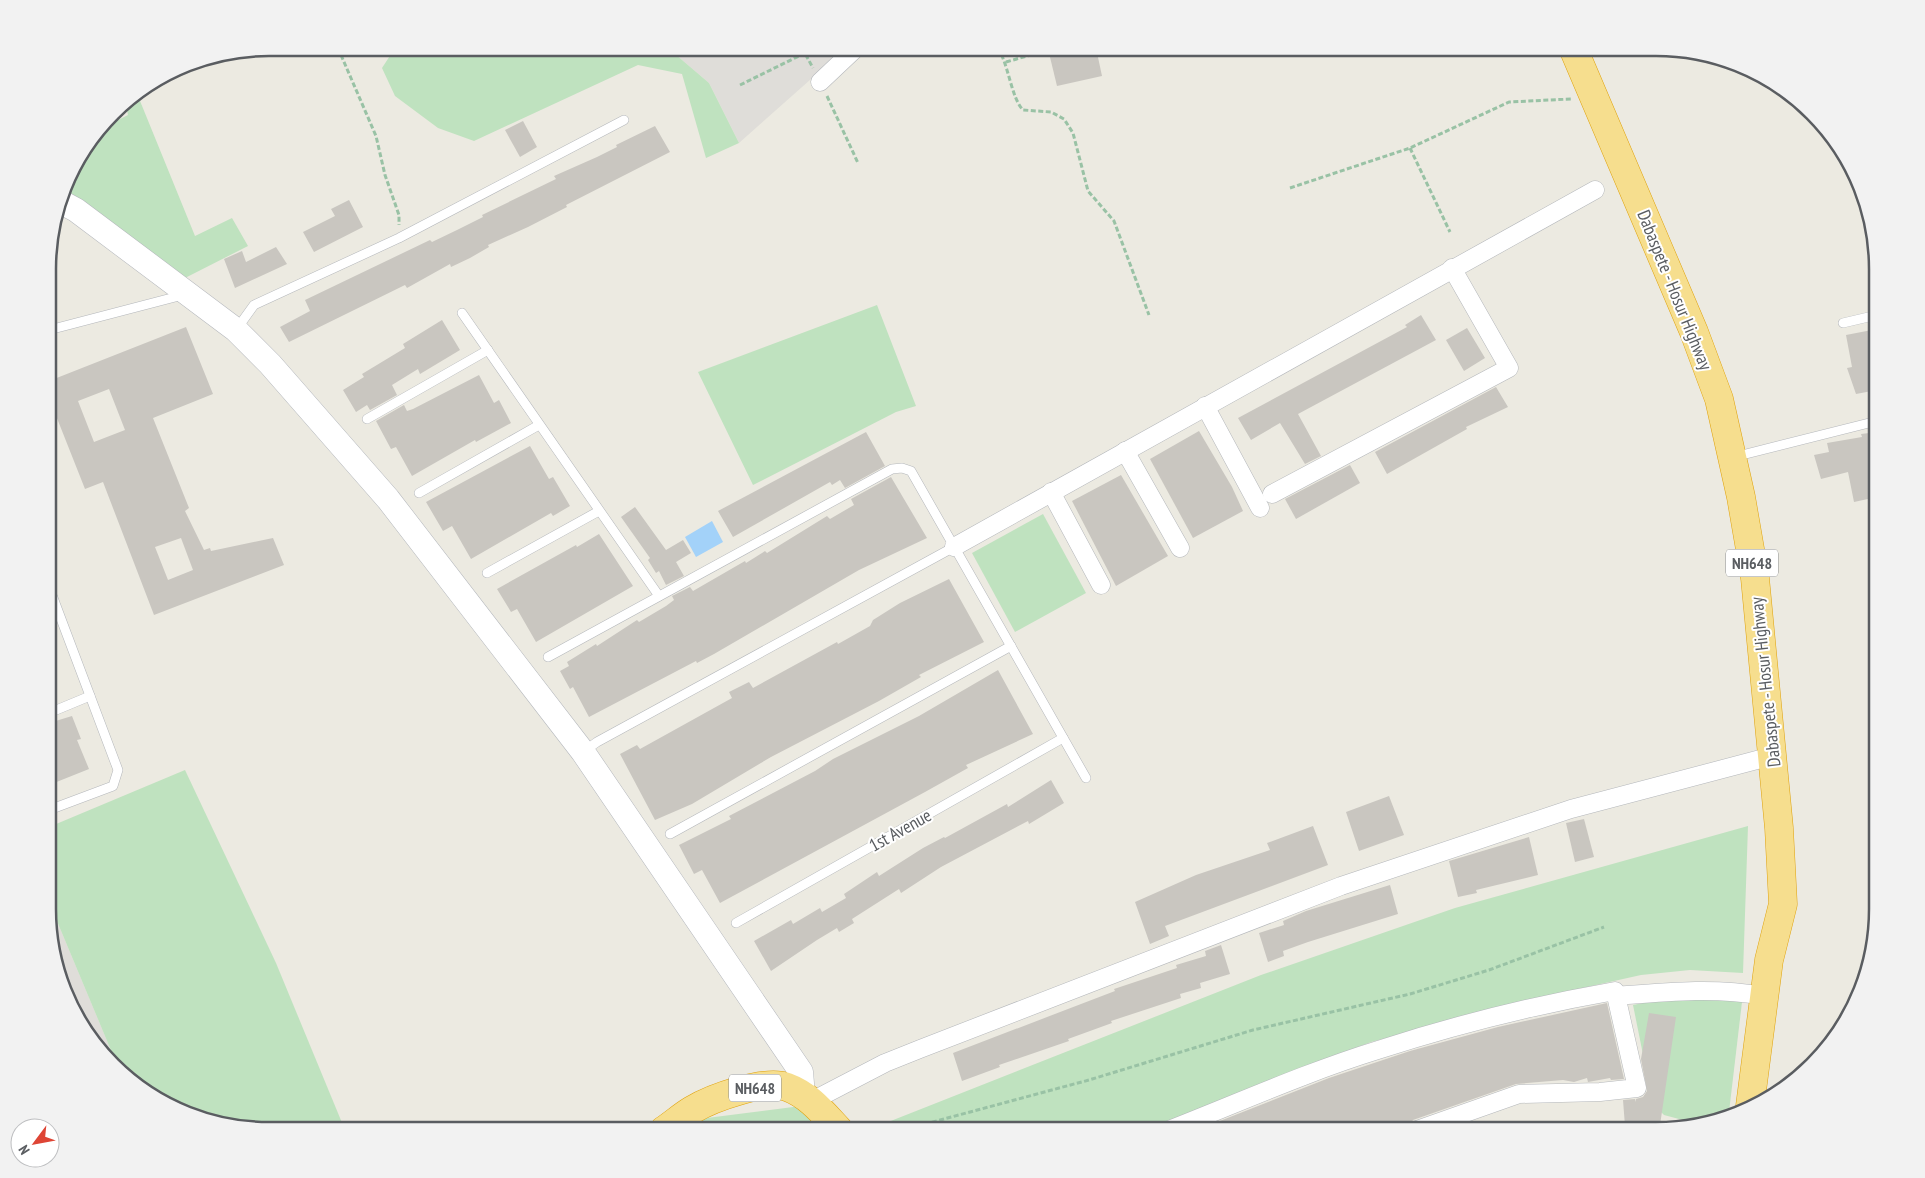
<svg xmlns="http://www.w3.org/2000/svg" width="1925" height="1178" font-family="'PT Sans Narrow',sans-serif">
<rect width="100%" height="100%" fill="#eceae1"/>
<g fill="#dfddd9">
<polygon points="668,48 846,48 739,143 709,83"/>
<polygon points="49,902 115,1060 85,1032 49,937"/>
</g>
<g fill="#bfe2bf">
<polygon points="395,48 668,48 709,83 739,143 706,158 682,74 638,65 474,141 438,128 395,96 382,68"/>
<polygon points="138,96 195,236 232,218 248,246 185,278 65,189 71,171 104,127 128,115 125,102"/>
<polygon points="877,305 916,406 896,412 753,485 698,372"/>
<polygon points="1043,514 1086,593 1015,632 972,553"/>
<polygon points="185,770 276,963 345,1130 269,1130 212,1123 158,1101 115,1060 49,902 49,827"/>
<polygon points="1748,826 1743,973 1690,970 1641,975 1569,991 1371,1042 1144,1130 876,1130 873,1128 1261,975 1455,908"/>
<polygon points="1683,995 1742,1002 1729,1112 1694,1123 1664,1115 1653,1104 1633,1005"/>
<polygon points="801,1106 824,1130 687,1130 699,1119"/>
</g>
<polygon fill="#a3d2f9" points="712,521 723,542 696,557 685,537"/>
<g fill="#c9c6c0" fill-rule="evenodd">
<polygon points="1073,48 1096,48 1102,76 1057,86 1049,53"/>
<polygon points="523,121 537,147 520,157 505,130"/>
<polygon points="655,126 670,152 566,205 567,207 528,227 488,245 489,247 470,258 451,267 450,264 407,288 405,285 289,342 280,327 310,311 305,300 430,240 432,242 457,230 483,217 482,215 556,179 554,176 597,157 617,147 616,145"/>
<polygon points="349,200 363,227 314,252 303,232 335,216 331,209"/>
<polygon points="276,247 287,264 235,288 224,259 242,251 246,262"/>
<polygon points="1421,315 1436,340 1298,414 1321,456 1305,464 1280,423 1251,440 1238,418 1407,327 1405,325"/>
<polygon points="442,320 460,350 420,374 418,369 392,385 397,395 370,410 367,405 356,412 343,390 364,377 362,374 405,348 403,344"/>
<path d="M186,327L213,394L153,418L189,508L185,511L204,550L210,548L211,551L273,538L284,565L154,615L103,482L85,489L49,398V381ZM109,389L125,430L94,442L78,401ZM181,538L193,570L168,580L155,547Z"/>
<polygon points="1467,328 1485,358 1464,371 1446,340"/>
<polygon points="1877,329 1877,349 1869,350 1877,378 1877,390 1856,394 1847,368 1852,367 1846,335"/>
<polygon points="479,375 494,403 499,400 511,423 476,442 475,440 412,476 396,447 391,449 376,421 404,405 407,411 413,409"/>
<polygon points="1496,387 1508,407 1466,427 1467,429 1387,474 1375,452"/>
<polygon points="1199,431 1232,487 1243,511 1193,538 1150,459"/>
<polygon points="866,432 885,466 845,488 840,480 832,485 830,482 733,537 718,511"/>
<polygon points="1877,432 1877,497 1854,502 1848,472 1821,479 1814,455 1829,452 1827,443 1862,437 1861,434"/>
<polygon points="530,446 549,479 553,477 570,506 553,516 551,513 471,559 452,526 443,531 426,502"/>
<polygon points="1350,465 1360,483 1296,519 1285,499"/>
<polygon points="1121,475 1168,556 1116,586 1072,501"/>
<polygon points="891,477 927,538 859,570 714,654 697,663 696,661 589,717 573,687 570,689 560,671 569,666 567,662 596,644 597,646 637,620 639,622 666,606 674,600 672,596 690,587 693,591 745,561 746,563 765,551 767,553 827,516 830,519 854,505 851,499"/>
<polygon points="635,507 666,550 683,540 691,553 676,562 684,576 666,585 659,571 656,573 648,560 650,558 621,517"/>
<polygon points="599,534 633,586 536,642 517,609 511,612 497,589 576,545 577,547"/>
<polygon points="949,579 984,642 919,675 921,677 879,701 771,757 692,804 655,820 620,754 637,745 640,749 732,698 729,692 749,682 753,688 837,642 838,644 870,626 873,620 900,603"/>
<polygon points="998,670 1033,734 966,765 968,768 925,792 720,903 702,870 694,874 679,845 731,819 729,816 815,771 833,759 919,716"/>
<polygon points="72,716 81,739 77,740 89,769 49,785 49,723"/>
<polygon points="1051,780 1064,803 1029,824 1028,821 941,867 901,893 899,889 852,919 854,923 839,932 837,928 817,940 771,971 754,941 791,920 793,924 820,908 822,912 846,898 844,894 877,872 879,876 923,848 944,837 945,838 1007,804 1008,807"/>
<polygon points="1389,796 1404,835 1359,851 1346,812"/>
<polygon points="1584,819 1594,857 1575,862 1566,823"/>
<polygon points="1313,826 1328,865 1165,926 1169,936 1150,944 1135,902 1196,875 1270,850 1267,843"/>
<polygon points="1529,837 1538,875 1476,890 1477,893 1458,897 1449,861"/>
<polygon points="1390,885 1398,914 1308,942 1283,951 1284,956 1268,962 1259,933 1284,925 1283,921 1306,911"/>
<polygon points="1221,945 1230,974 1200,983 1201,988 1180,994 1181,998 1111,1021 1112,1023 1068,1039 1069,1041 999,1065 1000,1067 962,1081 953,1053 1115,991 1114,989 1177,968 1176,965 1206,956 1205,951"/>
<polygon points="1607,1003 1624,1079 1611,1080 1610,1078 1588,1082 1587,1078 1574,1082 1563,1080 1516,1084 1413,1120 1407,1128 1401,1130 1197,1130 1329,1078 1410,1051 1498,1027"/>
<polygon points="1649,1013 1676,1017 1660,1125 1625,1126 1623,1100 1635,1099 1636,1102 1636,1099 1643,1097 1647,1091 1641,1059"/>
</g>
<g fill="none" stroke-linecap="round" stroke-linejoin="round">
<defs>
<g id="lane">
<polyline points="462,313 659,596"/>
<polyline points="1843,323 1877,315"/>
<polyline points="49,330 183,295"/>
<polyline points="236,330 254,305 399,238 624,120"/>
<polyline points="367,419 488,350"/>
<polyline points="1734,457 1877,421"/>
<polyline points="419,493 539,425"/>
<polyline points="1874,517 1877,517"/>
<polyline points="487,573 599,511"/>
<polyline points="49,587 118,770 113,786 49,810"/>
<polyline points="548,657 892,469 902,468 911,471 1086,778"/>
<polyline points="49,713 90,696"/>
<polyline points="583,752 597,742 954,547"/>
<polyline points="670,834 1011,646"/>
<polyline points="736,923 1063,738"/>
</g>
<g id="street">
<polyline points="820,82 856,48"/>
<polyline points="1205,406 1260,508"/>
<polyline points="1125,451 1180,548"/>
<polyline points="1051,492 1101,585"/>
<polyline points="1272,494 1509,368 1452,268"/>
<polyline points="954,547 1595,190"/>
<path d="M1616,996C1666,992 1714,987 1764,996"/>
<polyline points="812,1101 885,1063 920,1049 1341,886 1571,809 1772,756"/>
<path d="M1169,1130C1238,1103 1307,1072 1378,1050C1455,1025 1535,1005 1615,991L1637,1088L1600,1092L1519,1094L1417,1130"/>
</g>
<polyline id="secondary" points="61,202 76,210 236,330 270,364 388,499 583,752 801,1072 803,1095"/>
<g id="highway">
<polyline points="1573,48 1694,332 1719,399 1741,497 1755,578 1779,828 1783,904 1769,960 1750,1106"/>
<path d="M664,1130C673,1124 682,1116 692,1110C712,1098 764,1079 787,1087C809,1095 823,1113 839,1130"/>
</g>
</defs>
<use href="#lane" stroke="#b4b7bb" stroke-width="10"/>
<use href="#street" stroke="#b4b7bb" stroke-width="19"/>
<use href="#secondary" stroke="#b5b8bd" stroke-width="25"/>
<use href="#highway" stroke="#dfa20d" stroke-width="29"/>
<g stroke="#99c2a5" stroke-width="3" stroke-dasharray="5 2.5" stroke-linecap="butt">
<polyline points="802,48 813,68"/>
<path d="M998,48C1009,66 1011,97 1023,110L1051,112L1064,119L1073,133L1088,191L1114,221L1149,315"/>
<polyline points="341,55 376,136 385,175 399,215 399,225"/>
<polyline points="1006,62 1055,48"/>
<polyline points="740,85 805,53"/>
<polyline points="827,96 858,163"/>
<polyline points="1410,148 1450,232"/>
<polyline points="1290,188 1410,148 1509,102 1571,99"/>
<polyline points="903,1130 1089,1080 1253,1030 1410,994 1489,970 1604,927"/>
</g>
<use href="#lane" stroke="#fff" stroke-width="9"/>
<use href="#street" stroke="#fff" stroke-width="18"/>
<use href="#secondary" stroke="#fff" stroke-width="24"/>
<use href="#highway" stroke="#f6de8e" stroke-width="28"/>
</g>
<g text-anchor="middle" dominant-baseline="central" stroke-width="4" stroke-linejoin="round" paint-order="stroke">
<g fill="#fff" stroke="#8c8e90" stroke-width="1">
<rect x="1726" y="549.5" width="52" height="27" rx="4"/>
<rect x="729" y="1074.5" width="52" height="27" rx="4"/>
</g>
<g font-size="16" font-weight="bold" fill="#5a5d61">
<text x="1752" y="563">NH648</text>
<text x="755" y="1088">NH648</text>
</g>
<g font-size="18" fill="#5a5d61" stroke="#fff">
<text transform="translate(1675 290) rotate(68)">Dabaspete - Hosur Highway</text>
<text transform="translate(1765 682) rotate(-96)">Dabaspete - Hosur Highway</text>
<text transform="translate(900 830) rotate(-29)">1st Avenue</text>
</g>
</g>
<path d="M0 0H1925V1178H0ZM269 56H1656A213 213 0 0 1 1869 269V909A213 213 0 0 1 1656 1122H269A213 213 0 0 1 56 909V269A213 213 0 0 1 269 56Z" fill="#f2f2f2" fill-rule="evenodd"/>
<path fill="none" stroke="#5a5d61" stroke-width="2.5" d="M269 56H1656A213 213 0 0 1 1869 269V909A213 213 0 0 1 1656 1122H269A213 213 0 0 1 56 909V269A213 213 0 0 1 269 56Z"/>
<g transform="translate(35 1143) rotate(238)"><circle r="24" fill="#ffffff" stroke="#bdbec0"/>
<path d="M0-4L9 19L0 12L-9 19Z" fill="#de4535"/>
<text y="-8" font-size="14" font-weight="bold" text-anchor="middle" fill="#5a5d61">N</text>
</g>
</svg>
